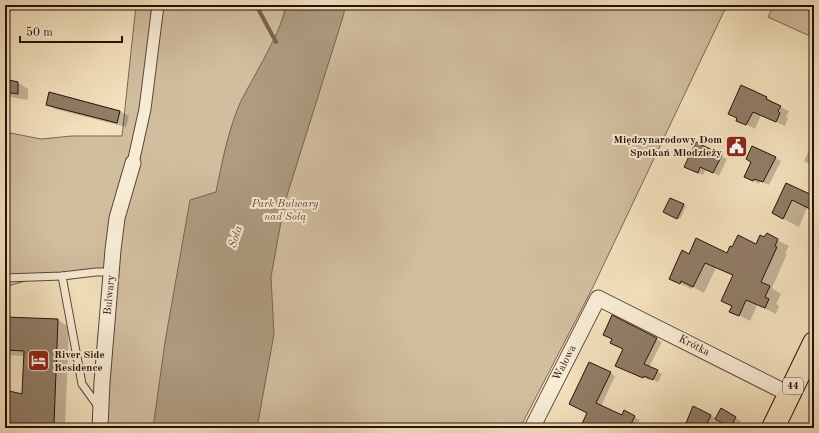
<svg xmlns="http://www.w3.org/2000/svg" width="819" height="433" font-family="'Old Standard TT',serif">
<rect width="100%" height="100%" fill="#f4e2be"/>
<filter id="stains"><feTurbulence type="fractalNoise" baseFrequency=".005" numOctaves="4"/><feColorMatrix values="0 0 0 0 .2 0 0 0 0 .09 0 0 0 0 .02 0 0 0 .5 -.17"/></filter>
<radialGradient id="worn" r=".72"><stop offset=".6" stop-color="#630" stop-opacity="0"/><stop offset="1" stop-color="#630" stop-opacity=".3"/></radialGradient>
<g fill="#d1be9f" stroke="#7b6754">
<polygon points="136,5 727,5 593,287 520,428 106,428 118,276 111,272 39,277 5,287 5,132 41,139 72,136 122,136"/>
<polygon points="774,5 814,5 814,38 768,17"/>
</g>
<path fill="#ae9b80" stroke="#776350" d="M285,5H346L342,20L284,205L271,277L274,334L257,428H153L165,342L190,200L216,192C222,162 228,131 240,103C250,82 286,25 285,5Z"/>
<g fill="#0003">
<polygon points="5,80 18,83 28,89 28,100 5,96"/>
<polygon points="742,86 767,98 775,103 774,104 789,111 786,117 788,118 785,126 761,115 755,129 738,120 738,119 729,113"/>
<polygon points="49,93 120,111 129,116 126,127 55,109 47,104"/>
<polygon points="814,139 814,167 804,161"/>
<polygon points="696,144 727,159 719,176 706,169 703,175 691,170"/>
<polygon points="775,158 781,161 769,185 760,181 759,184 745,177"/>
<polygon points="787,184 814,197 814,211 807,208 799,227 773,213"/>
<polygon points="683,205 686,206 680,219 667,213"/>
<polygon points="767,235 789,246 785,253 787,254 772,288 781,294 776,304 779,306 776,314 757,305 750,321 731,311 733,306 733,276 716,268 704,293 693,287 691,289 670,278 689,255 727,254 756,245 765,238"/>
<polygon points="613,317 662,342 649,367 662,374 658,382 650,378 649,380 622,368 624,349 613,339"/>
<polygon points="5,318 58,320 69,327 65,428 5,428 5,391 23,396 25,356 5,355"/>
<polygon points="610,373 615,376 601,406 623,416 625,412 640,420 638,423 647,428 581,428"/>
<polygon points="694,408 716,418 721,410 741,421 737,428 733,428 719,420 715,428 685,428"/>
<polygon points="560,425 565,428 559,428"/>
</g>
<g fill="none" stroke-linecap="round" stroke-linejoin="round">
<polyline stroke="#776350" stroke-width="4" points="256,5 276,42"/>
</g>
<g fill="#917d67" stroke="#251008">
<polygon points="5,79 18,82 18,94 5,92"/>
<polygon points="741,85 767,97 766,99 781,106 778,111 780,113 776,122 753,112 746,125 736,121 737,118 728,114"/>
<polygon points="49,92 120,111 117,123 46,105"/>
<polygon points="696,142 722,155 713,173 700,167 698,173 684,167"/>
<polygon points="752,146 776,157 763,182 754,179 753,181 744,177 751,162 746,159"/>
<polygon points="786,183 814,196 814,211 792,200 783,219 772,213"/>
<polygon points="670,198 684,204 677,219 663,212"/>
<polygon points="767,233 778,239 775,246 777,247 761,282 770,286 765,297 769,299 765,308 746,300 739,316 729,312 732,306 721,301 733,275 705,263 693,287 681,281 680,284 669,279 682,250 689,254 696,238 727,253 730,246 732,247 738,235 756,244 760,235 764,237"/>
<polygon points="612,315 657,338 644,364 658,370 653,380 644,376 643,378 615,366 623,349 610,343 612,339 603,335"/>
<polygon points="5,317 58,319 54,424 5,425 5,390 22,394 24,351 5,350"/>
<polygon points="589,362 611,372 596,403 622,415 624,410 635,416 629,428 580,428 587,413 569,404"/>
<polygon points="693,406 711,415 705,428 684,428"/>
<polygon points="721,408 736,417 730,428 715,419"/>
</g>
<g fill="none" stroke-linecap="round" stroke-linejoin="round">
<defs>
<g id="service">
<polyline points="62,276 82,384 98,406"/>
<polyline points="5,278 62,276 96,272 111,272"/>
</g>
<polyline id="pedestrian" points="133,163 145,109 158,5"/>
<g id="minor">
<polyline points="100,428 102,382 113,250 117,218 133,163"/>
<polyline points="532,428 598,298 789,394"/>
</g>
<polyline id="primary" points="773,428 814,343"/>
</defs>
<use href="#service" stroke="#594436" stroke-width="9"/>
<use href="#pedestrian" stroke="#594436" stroke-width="13"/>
<use href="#minor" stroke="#594436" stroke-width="17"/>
<use href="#primary" stroke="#251008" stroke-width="24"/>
<use href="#service" stroke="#f8ecd5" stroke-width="7"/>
<use href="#pedestrian" stroke="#f8ecd5" stroke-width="11"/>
<use href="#minor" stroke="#f8ecd5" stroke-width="15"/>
<use href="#primary" stroke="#f4e2be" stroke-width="22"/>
</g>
<defs>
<symbol id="civic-square" viewBox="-11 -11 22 22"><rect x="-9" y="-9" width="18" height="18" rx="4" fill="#8f2418" stroke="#f8ecd5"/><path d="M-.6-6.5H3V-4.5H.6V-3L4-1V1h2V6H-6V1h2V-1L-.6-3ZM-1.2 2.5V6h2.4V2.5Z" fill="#fff"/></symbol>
<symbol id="hotel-square" viewBox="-11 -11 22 22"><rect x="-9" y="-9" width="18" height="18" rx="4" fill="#8f2418" stroke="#f8ecd5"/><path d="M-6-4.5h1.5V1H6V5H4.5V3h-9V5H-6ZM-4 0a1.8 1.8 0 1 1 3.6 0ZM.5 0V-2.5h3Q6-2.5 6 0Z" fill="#fff"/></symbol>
</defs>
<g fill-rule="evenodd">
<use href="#civic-square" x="724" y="134" width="25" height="25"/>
<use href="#hotel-square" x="26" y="348" width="25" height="25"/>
</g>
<g text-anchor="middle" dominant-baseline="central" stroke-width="4" stroke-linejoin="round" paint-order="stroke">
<rect fill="#f8ecd5" stroke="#645246" stroke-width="1" x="783" y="378" width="20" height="16" rx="3"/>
<g font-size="10" font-weight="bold" fill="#251008">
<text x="793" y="386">44</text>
</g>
<g font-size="11" font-weight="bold" fill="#251008" stroke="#f8ecd5" text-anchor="end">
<text x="722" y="140">Międzynarodowy Dom<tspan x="722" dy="13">Spotkań Mlodzieży</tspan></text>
<text x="54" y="355" text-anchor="start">River Side<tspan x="54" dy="13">Residence</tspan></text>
</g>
<g font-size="11" font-style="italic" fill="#614d3d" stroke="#f8ecd5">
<text x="285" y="204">Park Bulwary<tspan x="285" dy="13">nad Sołą</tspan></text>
</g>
<g font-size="11" fill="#251008" stroke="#f8ecd5">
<text transform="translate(110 295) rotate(-85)">Bulwary</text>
<text transform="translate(694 346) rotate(27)">Krótka</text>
<text transform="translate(565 363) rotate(-63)">Wałowa</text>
</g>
<g font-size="12" font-style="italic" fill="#634f3e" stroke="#f8ecd5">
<text transform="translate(236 237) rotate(-72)">Soła</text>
</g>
</g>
<rect width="819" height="433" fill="none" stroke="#f4e2be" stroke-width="20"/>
<rect x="6" y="6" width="807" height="421" fill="none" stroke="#251008" stroke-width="2"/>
<rect x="10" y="10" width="799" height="413" fill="none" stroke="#251008"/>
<path d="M20 36v6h102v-6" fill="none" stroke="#251008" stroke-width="2"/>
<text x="26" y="36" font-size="12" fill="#251008" stroke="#f8ecd5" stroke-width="3" paint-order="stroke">50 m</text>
<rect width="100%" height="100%" filter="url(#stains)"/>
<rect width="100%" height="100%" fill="url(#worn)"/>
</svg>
